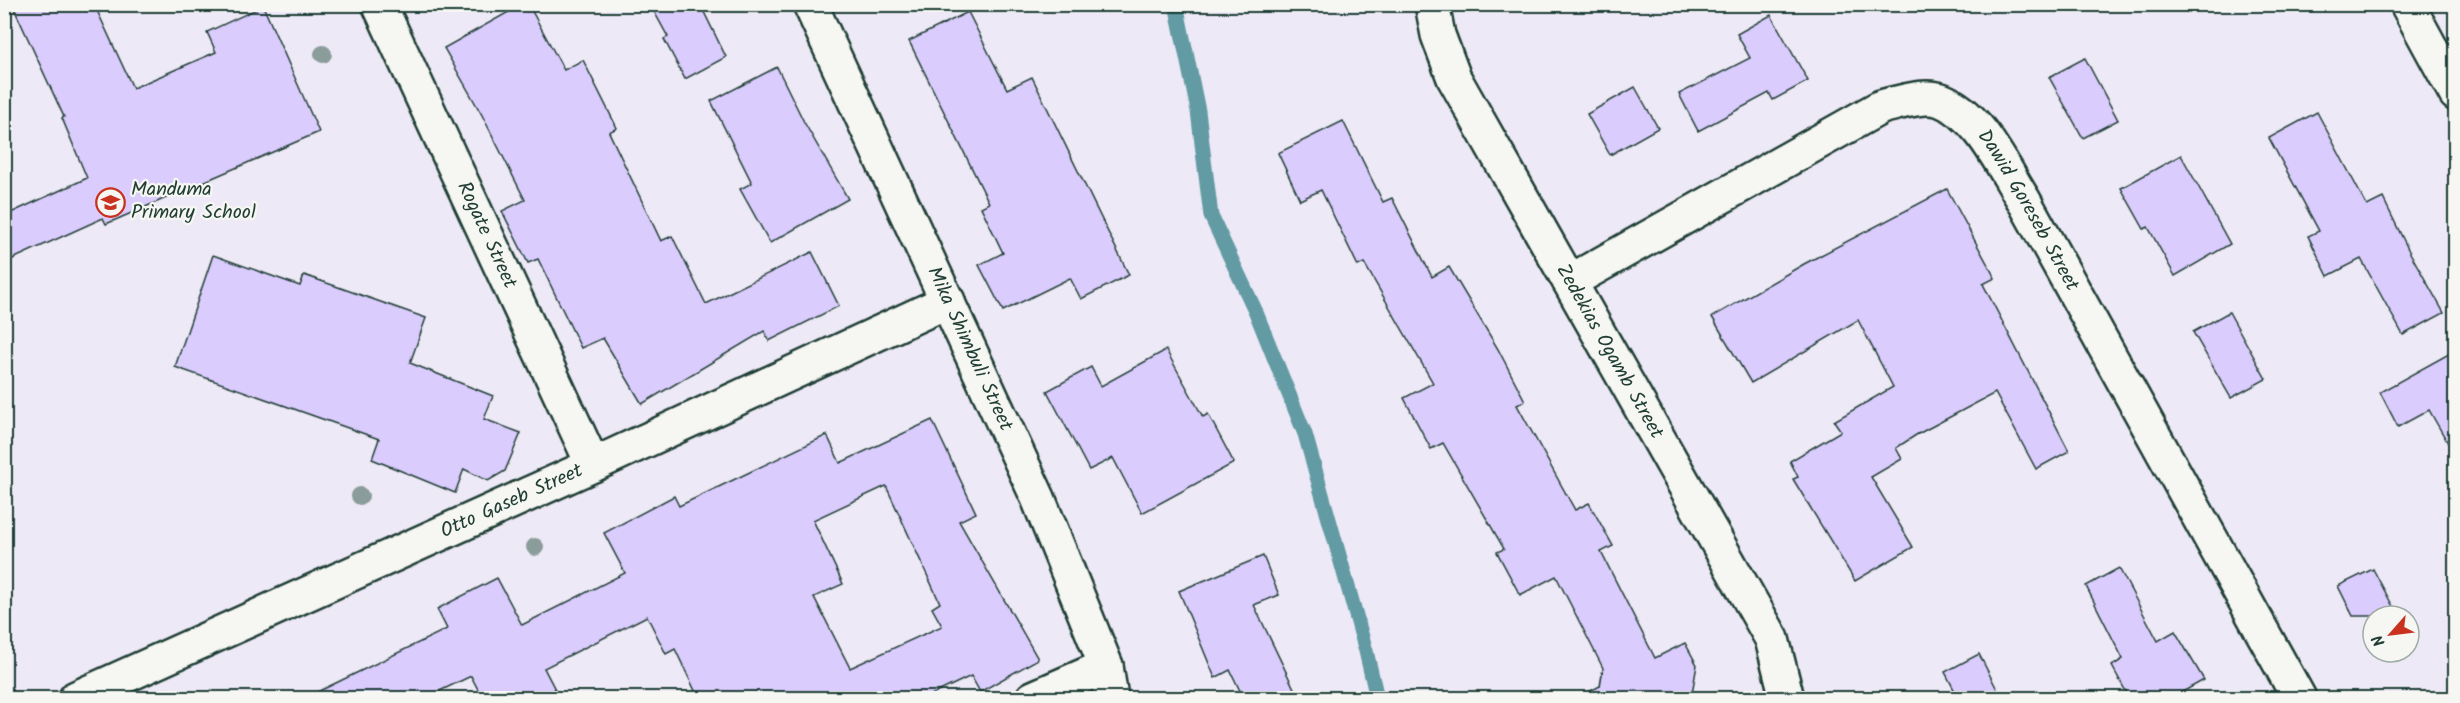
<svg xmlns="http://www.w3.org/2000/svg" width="2460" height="703" font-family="Kalam,sans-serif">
<rect width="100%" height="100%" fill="#eee9f6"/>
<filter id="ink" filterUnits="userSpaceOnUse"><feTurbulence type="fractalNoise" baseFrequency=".0167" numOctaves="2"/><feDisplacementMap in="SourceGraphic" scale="12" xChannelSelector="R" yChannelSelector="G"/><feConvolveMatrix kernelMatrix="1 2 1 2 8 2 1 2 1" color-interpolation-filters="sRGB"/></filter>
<g filter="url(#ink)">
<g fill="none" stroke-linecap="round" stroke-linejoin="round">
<polyline stroke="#629ba4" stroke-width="15" points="1176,4 1198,111 1211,216 1255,310 1305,434 1366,651 1377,698"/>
</g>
<g fill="#dbccfe" stroke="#1f3d34" stroke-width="1.5" fill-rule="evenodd">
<polygon points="12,4 94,4 133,88 216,52 207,32 263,6 319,132 106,224 103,218 4,263 4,216 87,178 62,118 64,117"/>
<polygon points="523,4 528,4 564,70 583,60 617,128 609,132 661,241 672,236 706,304 812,252 839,306 769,341 764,331 642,404 603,338 581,348 538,259 528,263 502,211 525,200 482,115 444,48"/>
<polygon points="650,4 700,4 726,57 685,79 664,39 668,37"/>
<polygon points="968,12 1007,89 1032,77 1129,275 1081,299 1070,278 1003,311 979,265 1003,253 981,207 989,203 909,41"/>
<polygon points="1771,15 1808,81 1773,100 1769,93 1698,131 1679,94 1750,58 1737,34"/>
<polygon points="2085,58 2118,120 2083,138 2049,77"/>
<polygon points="777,67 804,122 848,199 770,243 740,189 752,183 711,101"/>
<polygon points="1635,87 1658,128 1610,155 1587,114"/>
<polygon points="2317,112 2367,206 2383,198 2409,251 2444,313 2403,335 2361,259 2328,276 2308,236 2319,231 2269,138"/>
<polygon points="1343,121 1383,202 1392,198 1432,277 1449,267 1498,349 1525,401 1517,405 1575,510 1589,503 1613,546 1601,552 1655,658 1685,643 1697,665 1691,699 1575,699 1600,686 1603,668 1556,576 1520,595 1497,552 1504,549 1443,443 1431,449 1404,398 1433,383 1364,263 1358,266 1321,190 1300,200 1278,153"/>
<polygon points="2181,155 2230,244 2175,276 2148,227 2144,229 2121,188"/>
<polygon points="1947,189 1995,278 1983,284 2069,451 2036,469 1995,393 1916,435 1896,448 1902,459 1871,477 1913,547 1855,581 1793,479 1798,477 1790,461 1841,431 1834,421 1893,387 1858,320 1751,383 1712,317 1804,264"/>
<polygon points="213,255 300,286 304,275 426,318 410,363 493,396 484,419 521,433 505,471 488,481 464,469 455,493 372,459 379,439 175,367"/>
<polygon points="2229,312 2266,379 2231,398 2193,332"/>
<polygon points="1166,350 1203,417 1208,414 1234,463 1142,513 1113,458 1089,470 1047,391 1091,367 1101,386"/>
<polygon points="2456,350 2456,457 2429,410 2398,427 2380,392"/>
<path d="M932,420L976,513L959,521L1038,659L980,692L971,676L923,699H699L675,649L666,654L647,616L544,668L560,699H483L471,676L423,699H303L447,629L437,609L497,578L522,625L625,573L604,533L674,496L679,506L827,435L840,463ZM886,486L940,603L932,608L942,626L850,668L814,597L843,584L813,520Z"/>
<polygon points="1263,556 1279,595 1254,605 1299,699 1244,699 1230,670 1215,678 1179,591"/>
<polygon points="2119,568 2158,641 2175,631 2204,680 2170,699 2130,699 2112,666 2123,659 2086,586"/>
<polygon points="2373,569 2398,616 2353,616 2338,586"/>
<polygon points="1979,654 2002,699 1959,699 1945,672"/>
</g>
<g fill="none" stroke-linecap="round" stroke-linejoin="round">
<defs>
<g id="street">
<path id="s1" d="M379,4L593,465"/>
<path id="s2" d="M810,4L1038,498L1106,666L1111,698"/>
<path id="s3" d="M1432,4L1438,35L1454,78L1772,639L1787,698"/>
<path id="s4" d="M1571,281L1881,107C1898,103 1923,94 1941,100C1980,115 2002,166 2023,199L2299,698"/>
<path id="s5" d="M76,698L593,465L948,301"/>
<polyline points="1033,698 1106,666"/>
</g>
<polyline id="secondary" points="2407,4 2456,94"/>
</defs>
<use href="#street" stroke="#1f3d34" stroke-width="38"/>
<use href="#secondary" stroke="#1f3d34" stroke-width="38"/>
<use href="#street" stroke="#f6f6f2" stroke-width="33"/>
<use href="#secondary" stroke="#f6f6f2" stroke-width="33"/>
</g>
<g fill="#8a9d9a">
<circle cx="323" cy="54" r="9"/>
<circle cx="360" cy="496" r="9"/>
<circle cx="535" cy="547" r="9"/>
</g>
</g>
<defs>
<symbol id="school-ring" viewBox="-11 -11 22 22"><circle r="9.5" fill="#f6f6f2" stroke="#c8321e" stroke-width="1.5"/><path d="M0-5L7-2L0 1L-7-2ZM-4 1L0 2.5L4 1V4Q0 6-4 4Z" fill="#c8321e"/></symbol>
</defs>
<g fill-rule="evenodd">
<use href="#school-ring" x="94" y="186" width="33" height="33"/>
</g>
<g text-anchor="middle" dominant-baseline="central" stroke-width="4.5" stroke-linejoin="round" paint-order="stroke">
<g font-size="20" fill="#1f3d34" stroke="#f6f6f2" text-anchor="start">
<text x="131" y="190">Manduma<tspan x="131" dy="23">Primary School</tspan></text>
</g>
<g font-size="20" fill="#1f3d34" stroke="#f6f6f2">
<text stroke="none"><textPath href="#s4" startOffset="560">Dawid Goreseb Street</textPath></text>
<text stroke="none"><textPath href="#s1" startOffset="255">Rogate Street</textPath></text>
<text stroke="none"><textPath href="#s2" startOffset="380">Mika Shimbuli Street</textPath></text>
<text stroke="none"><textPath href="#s3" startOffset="392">Zedekias Ogamb Street</textPath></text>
<text stroke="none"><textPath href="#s5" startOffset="478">Otto Gaseb Street</textPath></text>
</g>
</g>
<rect width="2460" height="703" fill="none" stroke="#f6f6f2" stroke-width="24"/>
<rect x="12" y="12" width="2436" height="679" fill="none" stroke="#1f3d34" stroke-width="2" filter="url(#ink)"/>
<g transform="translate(2391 634) rotate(242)"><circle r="28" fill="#f6f6f2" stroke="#a0aca6" stroke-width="1.5"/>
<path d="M0-4.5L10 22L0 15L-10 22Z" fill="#c8321e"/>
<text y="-9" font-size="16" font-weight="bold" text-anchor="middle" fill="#1f3d34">N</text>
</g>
</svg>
